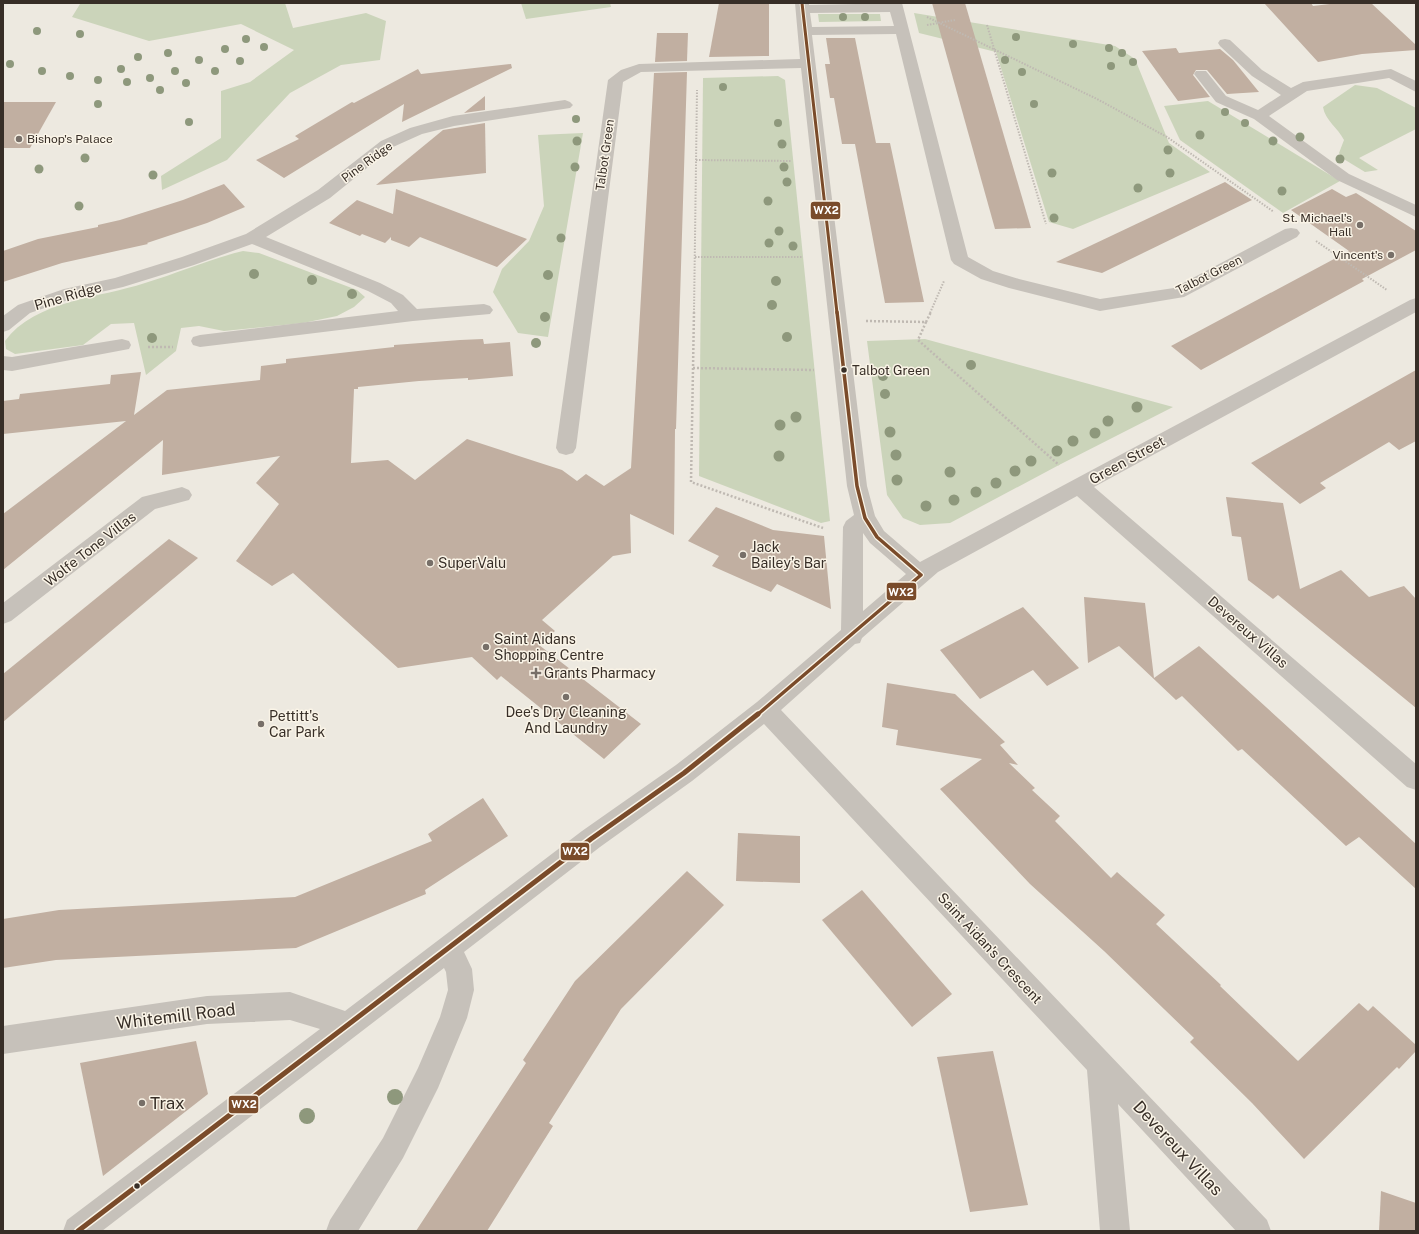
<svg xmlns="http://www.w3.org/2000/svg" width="1419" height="1234" font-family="'Public Sans',sans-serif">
<rect width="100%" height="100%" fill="#ede9e0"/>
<g fill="#cbd4ba">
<polygon points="93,3 285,3 293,28 366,13 386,21 380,60 341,65 290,93 227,160 162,190 161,176 221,138 221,91 250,82 294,50 241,24 149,41 72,17 80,4"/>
<polygon points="521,3 610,3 611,7 526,19"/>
<polygon points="914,13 1115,46 1135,59 1169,143 1210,172 1073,229 1049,222 996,52 919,33"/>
<polygon points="818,14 880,14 881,21 819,22"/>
<polygon points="778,76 785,80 830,521 821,523 699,476 703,78"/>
<path d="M1355,85L1377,88L1416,108V129L1359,158L1378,170L1365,172L1342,158L1339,153L1344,140C1338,128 1325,120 1323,107Z"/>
<polygon points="1208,101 1340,181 1283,213 1180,140 1164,106"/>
<polygon points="583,133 548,337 518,333 493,292 502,269 529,241 544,206 538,135"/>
<path d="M243,251L259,253L357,290L365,297L354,307L337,316L303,323L224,331L199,326L181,328L176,351L146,375L134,323L111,324L83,345L15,354L6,349L5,341C35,300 100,298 145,283C178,273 210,259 243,251Z"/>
<polygon points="925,339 1173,407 1059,465 950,523 920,525 903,518 887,495 867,341"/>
</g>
<g fill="#c1afa1">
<polygon points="719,3 769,3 769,56 709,57"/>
<polygon points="932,3 965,3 1031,228 995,229"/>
<polygon points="1264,3 1311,3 1313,6 1338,3 1371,3 1416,45 1416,50 1362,54 1318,62"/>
<polygon points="657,33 688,33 687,61 655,62"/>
<polygon points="826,38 855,38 876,143 873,143 890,143 924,302 885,303 855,144 842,144 834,98 830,98 825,64 830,64"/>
<polygon points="1176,48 1179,53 1220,49 1233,60 1259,92 1227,94 1207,70 1196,70 1193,75 1210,97 1178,101 1142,51"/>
<polygon points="511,64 512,68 402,122 404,104 284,178 256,160 299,139 295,136 352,102 354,103 418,69 421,74"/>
<polygon points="687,72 676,429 675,429 674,535 630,514 631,553 613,556 542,620 555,631 539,645 641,724 604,759 501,676 497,680 472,657 398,668 293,573 272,586 236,561 279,504 256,483 280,456 162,475 163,440 3,570 3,514 126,421 3,434 3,401 19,399 20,394 110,384 111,375 141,372 134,415 167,390 260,380 261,366 286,363 286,359 394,347 394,345 460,340 483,339 484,344 510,342 513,376 468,380 468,378 419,381 358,387 358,389 354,389 351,463 388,460 415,480 467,439 562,470 577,481 586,474 604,486 631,468 654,73"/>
<polygon points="485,96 485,110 464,113"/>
<polygon points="3,102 56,102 30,148 3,148"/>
<polygon points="485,123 486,173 376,185 443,130"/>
<polygon points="1225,182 1252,200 1102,273 1056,262"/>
<polygon points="224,184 245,207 207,223 147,243 148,244 62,263 3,282 3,251 38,239 98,227 98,225 120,220 183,200"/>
<polygon points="396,189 527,239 497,267 420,237 409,247 391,240 391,237 385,243 362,234 360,236 329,223 357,200 393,214"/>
<polygon points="1332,189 1346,197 1356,193 1416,231 1416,250 1362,279 1364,281 1201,370 1171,346 1349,251 1291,210"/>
<polygon points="1416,370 1416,441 1399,450 1389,442 1320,483 1326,488 1300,504 1251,463"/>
<polygon points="1226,497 1283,503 1300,589 1341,570 1369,597 1404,586 1416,599 1416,708 1278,595 1273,599 1248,580 1241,537 1232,536"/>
<polygon points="716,507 773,530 824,536 831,609 777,584 771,592 712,566 719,556 688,541"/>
<polygon points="169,539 198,558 3,722 3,674"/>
<polygon points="1084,597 1145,603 1154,678 1199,646 1416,844 1416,889 1359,837 1346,846 1242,749 1238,751 1182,696 1176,700 1119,646 1088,663"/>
<polygon points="1023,607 1079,668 1047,686 1033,670 980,699 940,650"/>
<polygon points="887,683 955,694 1005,742 1000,745 1018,765 1009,763 1035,788 1032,790 1060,816 1055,821 1111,878 1117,872 1165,915 1156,924 1221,985 1220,986 1298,1061 1359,1003 1368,1011 1373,1006 1416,1045 1416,1051 1399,1069 1397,1067 1304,1159 1252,1103 1190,1042 1194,1038 1104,951 1030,884 940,789 982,759 896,745 898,730 882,727"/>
<polygon points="483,798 508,836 425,890 426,894 296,948 56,960 3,968 3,919 59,910 295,897 432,841 428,834"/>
<polygon points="738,833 800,836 800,883 736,881"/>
<polygon points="687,871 724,905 621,1009 549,1123 553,1126 487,1231 416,1231 526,1063 523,1060 575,981"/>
<polygon points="862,890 952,994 912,1027 822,920"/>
<polygon points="196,1041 208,1094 103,1176 80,1063"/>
<polygon points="993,1051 1028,1205 970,1212 937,1057"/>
<polygon points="1381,1191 1416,1203 1416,1231 1379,1231"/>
</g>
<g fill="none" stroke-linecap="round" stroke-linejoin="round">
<g stroke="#bfb9b2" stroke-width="2" stroke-dasharray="1.5 1.5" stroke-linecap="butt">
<polyline points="927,17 1097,99 1167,137 1274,212"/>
<polyline points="927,25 955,20"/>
<polyline points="987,25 1046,224"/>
<polyline points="696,160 792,161"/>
<polyline points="1316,241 1387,290"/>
<polyline points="695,257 802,257"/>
<polyline points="694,313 697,90"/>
<polyline points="930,313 944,281"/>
</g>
<g stroke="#bfb9b2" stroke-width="2.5" stroke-dasharray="2 2" stroke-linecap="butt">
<polyline points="694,312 691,482 823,528"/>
<polyline points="866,321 926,322 931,312"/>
<polyline points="926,322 918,340 1059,465"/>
<polyline points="148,347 173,347"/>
<polyline points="693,368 814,370"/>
</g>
<g fill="#c6c1ba" fill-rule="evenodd">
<path d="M795,3H809V5L902,3L968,257L993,271L1019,279L1100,299L1174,288L1285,229L1291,228L1297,229L1300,233L1297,237L1184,297L1100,311L1009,288L981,279L954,264L951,260L896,34L812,35L867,486L875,516L884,531L920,562L1410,300L1416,298V312L1094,487L1416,764V790L1407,787L1077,496L938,572L862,638L860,643L855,644L781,710L1267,1220L1271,1231H1236L1118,1104L1130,1231H1100L1087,1070L764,724L692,781L600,847L464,952L472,969L474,990L467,1018L438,1088L403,1158L358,1231H326L330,1220L383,1138L418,1068L440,1017L448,990L446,972L444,968L102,1231H63L67,1220L320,1029L290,1020L207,1024L3,1054V1026L207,996L290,992L345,1011L582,831L676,765L757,702L841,630L843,527L846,521L854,515L847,486L801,68L641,72L623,82L576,448L573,453L566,455L559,453L556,448L608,80L621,70L639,64L800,59ZM890,12L894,26L812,27L810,13ZM863,533L870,543L906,574L863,611Z"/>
<polygon points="1225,39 1230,40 1262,70 1291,88 1303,82 1391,69 1416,81 1416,92 1389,78 1307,91 1269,116 1349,174 1416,205 1416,217 1337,180 1254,119 1216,102 1194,74 1196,71 1206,71 1226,96 1258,110 1281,95 1252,76 1220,46 1218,43 1220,40"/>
<polygon points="565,100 570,102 573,105 570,108 454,126 422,134 393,147 330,198 266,237 380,283 403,295 417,309 484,304 490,306 493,310 490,314 413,321 200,347 193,345 191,341 193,337 200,335 398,311 391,303 368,291 252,244 194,265 123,287 74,298 30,313 9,330 3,332 3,316 18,305 64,289 115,278 182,257 246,234 318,190 381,141 410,128 453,116"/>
<polygon points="122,339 129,341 131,345 129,349 12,371 3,370 3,356 12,357"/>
<polygon points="182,487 189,490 192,495 189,500 155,509 11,621 3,624 3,603 142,497"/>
</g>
<defs>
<polyline id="bus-1-far2" points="802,3 837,313"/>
<polyline id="bus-1-far1" points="757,715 921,575 877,537 865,518 857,486 837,312"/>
<polyline id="bus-1" points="78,1231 591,839 684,773 758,714"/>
</defs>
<use href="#bus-1-far2" stroke="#faf4e7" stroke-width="5"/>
<use href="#bus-1-far1" stroke="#faf4e7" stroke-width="6"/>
<use href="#bus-1" stroke="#faf4e7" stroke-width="8"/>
<use href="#bus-1-far2" stroke="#7a4b2a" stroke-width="3"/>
<use href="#bus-1-far1" stroke="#7a4b2a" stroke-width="3.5"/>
<use href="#bus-1" stroke="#7a4b2a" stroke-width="5"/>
</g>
<g fill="#8e987c">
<circle cx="843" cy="17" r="4"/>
<circle cx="865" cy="17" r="4"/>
<circle cx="37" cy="31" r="4"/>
<circle cx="80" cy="34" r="4"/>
<circle cx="1016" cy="37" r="4"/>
<circle cx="246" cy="39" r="4"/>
<circle cx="1073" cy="44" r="4"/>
<circle cx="264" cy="47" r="4"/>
<circle cx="1109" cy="48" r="4"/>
<circle cx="225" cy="49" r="4"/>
<circle cx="168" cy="53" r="4"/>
<circle cx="1122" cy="53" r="4"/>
<circle cx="138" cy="57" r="4"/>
<circle cx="199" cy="60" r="4"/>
<circle cx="1005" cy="60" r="4"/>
<circle cx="240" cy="61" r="4"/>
<circle cx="1133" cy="62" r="4"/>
<circle cx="10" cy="64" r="4"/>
<circle cx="1111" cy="66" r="4"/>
<circle cx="121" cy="69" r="4"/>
<circle cx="42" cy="71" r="4"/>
<circle cx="175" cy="71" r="4"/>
<circle cx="215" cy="71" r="4"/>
<circle cx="1022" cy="72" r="4"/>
<circle cx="70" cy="76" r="4"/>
<circle cx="150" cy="78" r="4"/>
<circle cx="98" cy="80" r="4"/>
<circle cx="127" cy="82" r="4"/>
<circle cx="186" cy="83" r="4"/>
<circle cx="723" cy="87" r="4"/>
<circle cx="160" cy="90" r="4"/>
<circle cx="98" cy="104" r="4"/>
<circle cx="1034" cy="104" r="4"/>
<circle cx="1225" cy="112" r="4"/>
<circle cx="576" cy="119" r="4"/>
<circle cx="189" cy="122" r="4"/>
<circle cx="778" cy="123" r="4"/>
<circle cx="1245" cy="123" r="4"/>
<circle cx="1200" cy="135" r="4.5"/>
<circle cx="1300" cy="137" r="4.5"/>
<circle cx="577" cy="141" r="4.5"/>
<circle cx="1273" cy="141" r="4.5"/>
<circle cx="782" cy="144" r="4.5"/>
<circle cx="1168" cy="150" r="4.5"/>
<circle cx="85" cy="158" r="4.5"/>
<circle cx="1340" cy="159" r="4.5"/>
<circle cx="575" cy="167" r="4.5"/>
<circle cx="784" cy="167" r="4.5"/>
<circle cx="39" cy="169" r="4.5"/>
<circle cx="1052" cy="173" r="4.5"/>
<circle cx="1170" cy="173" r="4.5"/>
<circle cx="153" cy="175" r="4.5"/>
<circle cx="787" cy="182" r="4.5"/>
<circle cx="1138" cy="188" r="4.5"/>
<circle cx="1282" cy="191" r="4.5"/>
<circle cx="768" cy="201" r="4.5"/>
<circle cx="79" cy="206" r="4.5"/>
<circle cx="1054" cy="218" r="4.5"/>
<circle cx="779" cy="231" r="4.5"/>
<circle cx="561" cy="238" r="4.5"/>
<circle cx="769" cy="243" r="4.5"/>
<circle cx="793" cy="246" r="4.5"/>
<circle cx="254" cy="274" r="5"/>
<circle cx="548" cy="275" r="5"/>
<circle cx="312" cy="280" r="5"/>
<circle cx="776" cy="281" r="5"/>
<circle cx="352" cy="294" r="5"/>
<circle cx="772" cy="305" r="5"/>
<circle cx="545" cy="317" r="5"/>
<circle cx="787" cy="337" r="5"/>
<circle cx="152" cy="338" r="5"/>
<circle cx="536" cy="343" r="5"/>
<circle cx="971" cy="365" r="5"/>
<circle cx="883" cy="376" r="5"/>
<circle cx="885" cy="394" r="5"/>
<circle cx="1137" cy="407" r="5.5"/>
<circle cx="796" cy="417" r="5.5"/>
<circle cx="1108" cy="421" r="5.5"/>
<circle cx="780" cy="425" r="5.5"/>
<circle cx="890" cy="432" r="5.5"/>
<circle cx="1095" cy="433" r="5.5"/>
<circle cx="1073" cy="441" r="5.5"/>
<circle cx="1057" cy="451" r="5.5"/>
<circle cx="896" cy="455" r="5.5"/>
<circle cx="779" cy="456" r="5.5"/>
<circle cx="1031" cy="461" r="5.5"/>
<circle cx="1015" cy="471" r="5.5"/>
<circle cx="950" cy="472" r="5.5"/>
<circle cx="897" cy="480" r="5.5"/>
<circle cx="996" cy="483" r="5.5"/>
<circle cx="976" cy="492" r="5.5"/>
<circle cx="954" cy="500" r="5.5"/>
<circle cx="926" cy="506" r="5.5"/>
<circle cx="395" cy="1097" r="8"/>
<circle cx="307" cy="1116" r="8"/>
</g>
<g fill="#776f68" stroke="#faf4e7" stroke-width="1.5">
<circle cx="19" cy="139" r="4"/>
<circle cx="1360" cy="225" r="4"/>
<circle cx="1391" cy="255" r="4"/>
<circle cx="743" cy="555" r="4"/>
<circle cx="430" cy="563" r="4"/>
<circle cx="486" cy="647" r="4"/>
<path d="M534 667h4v4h4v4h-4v4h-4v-4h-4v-4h4z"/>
<circle cx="566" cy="697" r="4"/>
<circle cx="261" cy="724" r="4"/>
<circle cx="142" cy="1103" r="4"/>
</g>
<g fill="#372e27" stroke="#faf4e7" stroke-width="1.5">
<circle cx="844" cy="370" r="3.5"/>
<circle cx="137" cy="1186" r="3.5"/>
</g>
<g text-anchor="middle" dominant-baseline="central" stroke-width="3" stroke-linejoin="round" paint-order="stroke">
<g font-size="12" fill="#372e27" stroke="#faf4e7" text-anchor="end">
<text x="27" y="139" text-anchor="start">Bishop's Palace</text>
<text x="1352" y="218">St. Michael's<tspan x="1352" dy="14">Hall</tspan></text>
<text x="1383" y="255">Vincent's</text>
</g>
<g font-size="12" fill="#372e27" stroke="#faf4e7">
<text transform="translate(605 155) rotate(-82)">Talbot Green</text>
<text transform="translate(367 162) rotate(-36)">Pine Ridge</text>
<text transform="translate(1209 275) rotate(-27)">Talbot Green</text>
</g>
<g font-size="13" fill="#372e27" stroke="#faf4e7" text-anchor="start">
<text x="852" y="370">Talbot Green</text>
</g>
<g font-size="14" fill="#372e27" stroke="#faf4e7">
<text transform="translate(68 296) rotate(-16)">Pine Ridge</text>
<text transform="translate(1127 460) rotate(-29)">Green Street</text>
<text transform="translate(90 549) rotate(-38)">Wolfe Tone Villas</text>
<text transform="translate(1248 632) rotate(41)">Devereux Villas</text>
<text transform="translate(990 948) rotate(47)">Saint Aidan's Crescent</text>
</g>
<g font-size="14" fill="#372e27" stroke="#faf4e7" text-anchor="start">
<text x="751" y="547">Jack<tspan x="751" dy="16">Bailey’s Bar</tspan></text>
<text x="438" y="563">SuperValu</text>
<text x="494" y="639">Saint Aidans<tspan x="494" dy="16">Shopping Centre</tspan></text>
<text x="544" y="673">Grants Pharmacy</text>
<text x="566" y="712" text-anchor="middle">Dee's Dry Cleaning<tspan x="566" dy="16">And Laundry</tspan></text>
<text x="269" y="716">Pettitt's<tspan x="269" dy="16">Car Park</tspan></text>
</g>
<g font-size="17" fill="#372e27" stroke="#faf4e7">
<text transform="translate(176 1016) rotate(-7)">Whitemill Road</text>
<text transform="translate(1178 1148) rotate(47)">Devereux Villas</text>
</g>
<g font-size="17" fill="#372e27" stroke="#faf4e7" text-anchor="start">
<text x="150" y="1103">Trax</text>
</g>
</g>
<g stroke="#faf4e7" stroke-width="1.5">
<rect x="810" y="201" width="31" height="19" rx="4" fill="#7a4b2a"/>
<rect x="886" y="582" width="31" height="19" rx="4" fill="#7a4b2a"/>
<rect x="560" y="842" width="30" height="19" rx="4" fill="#7a4b2a"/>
<rect x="228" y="1095" width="31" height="19" rx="4" fill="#7a4b2a"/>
</g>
<g font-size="11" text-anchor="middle" font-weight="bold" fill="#fff">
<text x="826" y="214">WX2</text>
<text x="901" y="596">WX2</text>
<text x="575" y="855">WX2</text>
<text x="244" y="1108">WX2</text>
</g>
<rect width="1419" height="1234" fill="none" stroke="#372e27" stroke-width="8"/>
</svg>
